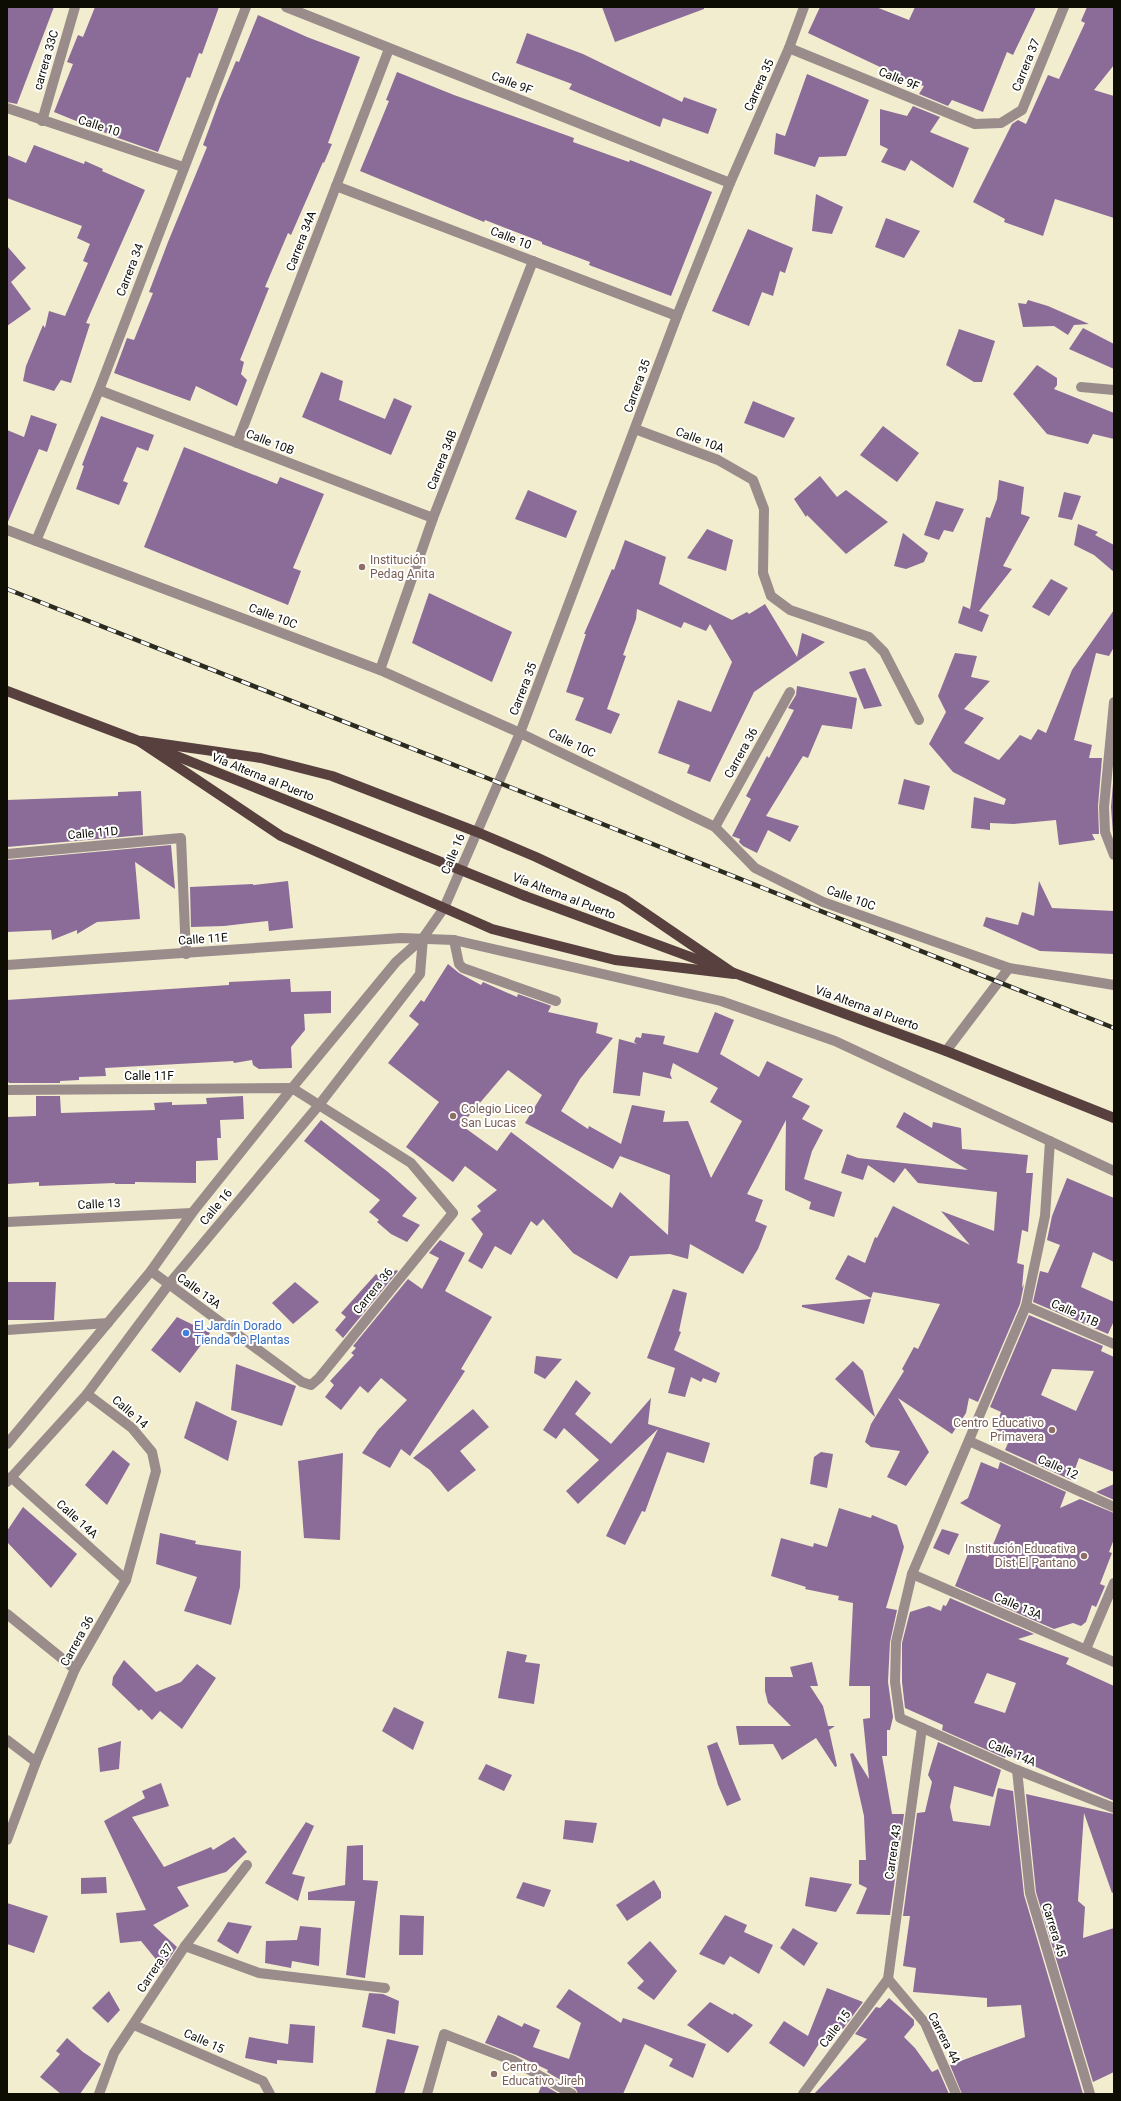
<svg xmlns="http://www.w3.org/2000/svg" width="1121" height="2101" font-family="Roboto,sans-serif">
<rect width="100%" height="100%" fill="#f2edcf"/>
<g fill="#8b6c98" fill-rule="evenodd">
<polygon points="7,7 54,7 17,104 7,102"/>
<polygon points="95,7 219,7 202,54 199,53 190,78 187,77 158,152 118,138 54,112 73,64 67,62 78,35 83,37"/>
<polygon points="602,7 704,7 704,9 615,42"/>
<polygon points="820,7 876,7 909,20 915,7 1036,7 1013,55 1007,52 983,112 952,100 948,106 919,94 924,86 914,83 808,33"/>
<polygon points="1087,7 1114,7 1114,65 1094,90 1114,96 1114,218 1055,199 1043,236 1004,222 1005,219 973,202 1012,124 1018,120 1026,124 1048,75 1059,79 1085,23 1081,21"/>
<polygon points="258,15 307,37 360,57 328,143 332,144 324,163 323,162 291,235 288,233 265,287 269,288 240,360 244,362 241,374 247,380 237,406 196,386 190,401 114,373 127,338 134,340 153,293 149,292 168,242 207,147 203,145 220,99 236,61 239,62"/>
<polygon points="527,33 583,54 682,102 684,97 717,109 708,134 663,118 660,127 569,89 572,84 516,63"/>
<polygon points="397,72 454,95 574,138 573,142 629,162 630,160 712,192 671,296 589,265 590,262 542,244 542,242 485,220 484,222 360,171 389,101 386,100"/>
<polygon points="807,74 869,100 846,156 819,157 815,167 774,154 776,133 785,136"/>
<polygon points="913,106 940,117 930,132 969,148 953,188 911,160 905,171 881,162 888,149 880,145 880,109 907,116"/>
<polygon points="34,145 84,164 85,161 103,169 102,171 145,190 86,323 90,324 71,383 61,380 54,391 23,381 26,366 43,325 45,328 49,311 65,316 88,263 83,261 90,244 77,238 82,226 7,198 7,155 26,163"/>
<polygon points="816,194 843,207 832,234 812,231"/>
<polygon points="886,218 920,231 904,258 875,247"/>
<polygon points="748,229 793,248 785,273 780,271 773,296 762,292 749,326 712,311"/>
<polygon points="7,246 26,268 11,282 31,309 7,326"/>
<polygon points="1028,300 1048,306 1089,324 1074,325 1068,335 1054,326 1023,327 1018,303 1026,304"/>
<polygon points="1083,328 1114,344 1114,369 1069,349"/>
<polygon points="959,329 995,341 982,382 974,382 946,365"/>
<polygon points="1037,365 1057,378 1057,385 1054,389 1114,413 1114,439 1093,434 1088,444 1047,434 1013,394"/>
<polygon points="321,372 343,381 339,400 385,419 394,398 412,406 391,455 302,417"/>
<polygon points="753,401 795,418 784,438 744,423"/>
<polygon points="31,415 57,424 47,452 39,449 7,524 7,430 24,437"/>
<polygon points="101,416 154,435 148,451 137,447 123,481 128,483 119,505 76,489 84,466 82,465"/>
<polygon points="883,426 919,453 897,482 860,455"/>
<polygon points="184,447 277,484 280,477 324,494 293,568 301,571 288,605 144,547"/>
<polygon points="820,476 837,497 846,490 888,522 846,554 807,515 806,517 794,499"/>
<polygon points="999,480 1024,487 1021,514 1030,517 1003,566 1012,569 979,611 989,615 982,632 958,623 963,606 970,609 986,517 990,518 997,499"/>
<polygon points="528,490 577,511 566,538 515,519"/>
<polygon points="1064,492 1081,496 1072,520 1058,517"/>
<polygon points="936,501 964,509 953,532 944,530 939,540 924,535"/>
<polygon points="1078,524 1098,532 1095,535 1114,545 1114,572 1094,555 1074,545"/>
<polygon points="707,529 733,540 726,571 687,558"/>
<polygon points="903,533 928,553 924,562 906,569 894,566"/>
<polygon points="625,540 666,557 659,584 732,620 747,612 749,614 765,604 797,657 802,633 825,642 754,692 710,782 687,773 690,765 658,753 678,700 711,712 732,662 710,624 706,631 684,622 681,628 637,609 636,619 623,655 626,656 607,709 620,714 611,734 575,720 584,698 566,692 586,634 584,634 612,569 614,570"/>
<polygon points="1051,579 1068,588 1049,616 1032,607"/>
<polygon points="429,593 512,632 492,682 412,643"/>
<polygon points="1114,610 1114,647 1109,656 1096,653 1074,740 1092,745 1089,758 1102,758 1098,806 1099,834 1092,834 1095,840 1059,845 1056,820 1014,824 990,823 990,830 971,828 974,797 1004,805 1006,799 953,772 929,744 946,712 938,696 955,653 977,656 971,677 990,681 964,709 984,718 964,743 999,760 1020,735 1031,740 1038,729 1046,733 1072,670"/>
<polygon points="865,668 882,706 864,709 849,672"/>
<polygon points="797,686 857,698 852,729 822,725 808,758 803,756 766,816 799,826 790,842 768,830 757,853 743,846 739,842 740,839 732,836 751,799 746,796 767,756 769,758 794,710 788,708 796,695"/>
<polygon points="1114,771 1114,834 1113,834 1111,807"/>
<polygon points="904,779 930,786 924,810 898,804"/>
<polygon points="141,791 143,835 7,847 7,800 118,796 118,792"/>
<polygon points="171,845 175,889 135,862 140,919 97,922 77,934 77,930 52,940 51,930 7,932 7,860"/>
<polygon points="288,881 293,928 269,931 268,921 224,926 191,927 190,887 253,884 253,885"/>
<polygon points="1039,881 1052,908 1114,911 1114,954 1040,951 983,926 986,917 1018,925 1022,912 1034,916"/>
<path d="M448,964L459,973L481,985L483,982L517,997L518,994L549,1005L551,1006L548,1012L598,1023L596,1033L613,1038L580,1079L561,1111L588,1129L589,1126L621,1144L632,1105L665,1111L663,1122L688,1121L711,1178L742,1121L710,1102L718,1088L673,1063L670,1074L672,1079L643,1072L640,1096L613,1093L619,1039L637,1044L634,1042L636,1037L641,1038L642,1033L665,1036L663,1044L698,1053L715,1012L734,1020L720,1054L759,1077L767,1061L803,1079L792,1097L810,1106L802,1119L823,1130L812,1151L804,1179L842,1192L834,1217L809,1209L811,1202L785,1190L786,1120L747,1194L763,1200L755,1221L767,1226L758,1249L743,1274L690,1244L688,1259L670,1254L630,1256L617,1279L573,1253L543,1219L537,1226L531,1221L511,1255L495,1246L482,1269L468,1261L483,1234L471,1219L481,1211L477,1206L497,1190L465,1166L453,1182L406,1147L439,1102L388,1063L419,1024L409,1016L421,1000L424,1002ZM508,1070L542,1095L525,1123L613,1169L620,1156L670,1175L668,1235L620,1192L612,1208L511,1132L497,1151L461,1125Z"/>
<polygon points="290,979 291,992 331,991 331,1013 304,1014 305,1030 291,1047 292,1068 259,1069 253,1065 252,1060 234,1063 233,1061 105,1068 106,1076 79,1077 79,1080 60,1081 60,1083 9,1083 7,1080 7,1000 229,985 229,982"/>
<polygon points="36,1096 60,1096 61,1113 155,1110 154,1103 172,1102 172,1105 207,1104 206,1098 243,1096 244,1119 220,1120 221,1138 217,1138 218,1160 196,1161 196,1183 135,1182 135,1184 115,1184 115,1183 39,1186 39,1182 7,1184 7,1117 36,1116"/>
<polygon points="904,1112 932,1128 933,1122 961,1128 962,1149 1028,1155 1026,1173 1033,1173 1028,1232 1022,1230 1017,1263 1024,1265 1022,1288 1024,1284 1020,1304 978,1402 969,1398 966,1413 952,1434 898,1398 929,1452 906,1486 887,1477 900,1451 871,1447 865,1442 871,1424 904,1371 902,1369 914,1347 918,1349 940,1304 873,1292 871,1298 835,1279 848,1255 865,1263 875,1237 877,1238 893,1206 970,1245 941,1211 994,1231 997,1192 918,1183 905,1168 894,1183 868,1165 863,1180 841,1173 847,1154 858,1158 968,1170 896,1127"/>
<polygon points="321,1120 388,1172 417,1198 402,1216 420,1225 407,1242 391,1234 377,1222 379,1220 369,1212 380,1200 304,1141"/>
<polygon points="1067,1178 1114,1198 1114,1262 1093,1252 1081,1287 1114,1302 1114,1321 1108,1334 1033,1302 1040,1271 1048,1273 1060,1245 1047,1240 1052,1216"/>
<polygon points="440,1240 465,1253 445,1291 492,1317 461,1369 465,1371 410,1456 401,1449 390,1468 362,1453 378,1430 407,1400 381,1378 368,1393 360,1386 341,1410 325,1397 334,1385 330,1381 354,1355 351,1353 356,1348 353,1346 408,1279 422,1289 439,1258 429,1253"/>
<polygon points="396,1270 398,1271 343,1338 335,1330 346,1317 341,1313 376,1274 382,1280"/>
<polygon points="7,1282 56,1282 54,1320 7,1320"/>
<polygon points="295,1282 319,1302 293,1324 272,1303"/>
<polygon points="673,1289 687,1293 679,1331 681,1332 674,1350 720,1373 716,1383 703,1378 701,1382 691,1377 685,1397 668,1393 675,1368 647,1358"/>
<polygon points="871,1299 864,1324 802,1307 802,1305"/>
<path d="M1029,1315L1103,1346L1101,1351L1114,1357V1472L1079,1458L1071,1480L1005,1450L1011,1436L995,1429L1001,1412L990,1407ZM1052,1369L1094,1371L1076,1411L1041,1395Z"/>
<polygon points="177,1317 210,1333 180,1373 151,1350"/>
<polygon points="536,1356 562,1359 545,1379 534,1373"/>
<polygon points="853,1361 863,1371 875,1417 835,1379"/>
<polygon points="236,1364 296,1386 282,1426 231,1410"/>
<polygon points="576,1380 591,1393 575,1414 611,1444 651,1398 648,1424 710,1443 704,1463 667,1452 645,1512 642,1511 625,1545 606,1536 658,1429 578,1504 566,1491 599,1460 564,1428 556,1439 543,1430"/>
<polygon points="196,1401 237,1421 228,1461 184,1438"/>
<polygon points="473,1409 489,1427 460,1451 476,1470 448,1492 430,1470 413,1458"/>
<polygon points="113,1450 130,1464 107,1505 85,1485"/>
<polygon points="821,1452 833,1454 827,1488 810,1484 814,1457"/>
<polygon points="343,1453 340,1540 304,1538 298,1461"/>
<polygon points="981,1462 998,1469 1000,1462 1066,1492 1060,1508 1080,1499 1114,1513 1114,1539 1109,1552 1112,1553 1100,1584 1105,1586 1096,1607 1092,1605 1086,1622 1081,1626 1073,1623 1054,1629 955,1586 970,1549 988,1557 1001,1525 960,1503 968,1498"/>
<polygon points="1114,1484 1114,1500 1096,1492"/>
<polygon points="23,1507 77,1554 51,1588 7,1542 7,1531"/>
<polygon points="839,1508 871,1518 872,1515 897,1525 904,1547 886,1608 897,1610 890,1642 888,1682 893,1717 890,1730 887,1730 887,1756 882,1756 892,1814 904,1814 890,1915 856,1914 867,1888 859,1884 859,1860 866,1860 864,1816 850,1754 853,1753 869,1779 863,1719 870,1718 870,1686 849,1686 853,1603 838,1600 839,1596 805,1589 806,1587 771,1576 781,1538 813,1547 814,1543 827,1547"/>
<polygon points="942,1529 959,1534 949,1555 933,1548"/>
<polygon points="160,1533 196,1541 195,1544 241,1551 240,1587 231,1625 184,1611 197,1577 156,1564"/>
<path d="M950,1598L1034,1634L1018,1639L1069,1658L1066,1664L1114,1686V1801L1006,1754L1005,1758L942,1730L943,1725L905,1708L902,1682V1643L910,1612L929,1606L941,1611L943,1605L946,1606ZM987,1673L1016,1683L1005,1713L974,1703Z"/>
<polygon points="507,1651 527,1655 525,1662 540,1664 534,1704 498,1698"/>
<polygon points="124,1660 156,1692 181,1682 197,1664 216,1678 182,1729 160,1711 152,1720 141,1709 139,1711 112,1685 113,1677"/>
<polygon points="812,1662 818,1686 810,1686 823,1706 828,1726 835,1726 829,1730 837,1766 835,1767 816,1738 782,1760 773,1744 739,1745 736,1726 791,1726 768,1703 765,1691 765,1677 793,1677 790,1667"/>
<polygon points="394,1707 424,1722 413,1750 382,1731"/>
<polygon points="121,1741 119,1769 100,1772 98,1748"/>
<polygon points="717,1742 741,1800 727,1806 718,1785 707,1746"/>
<polygon points="938,1742 1001,1770 993,1797 954,1786 950,1807 953,1821 990,1826 998,1788 1013,1791 1024,1895 1083,2094 962,2094 950,2065 1025,2037 1021,2005 987,2007 987,1998 913,1992 916,1968 903,1966 910,1916 903,1916 917,1813 925,1812 932,1782 928,1775"/>
<polygon points="486,1764 512,1775 504,1791 478,1779"/>
<polygon points="161,1783 169,1806 132,1817 164,1867 211,1847 213,1850 234,1837 247,1852 226,1872 177,1887 189,1906 153,1925 177,1947 163,1968 141,1941 120,1943 116,1913 146,1910 104,1821 145,1798 142,1791"/>
<polygon points="1026,1794 1114,1814 1114,1892 1112,1893 1084,1813 1078,1901 1085,1907 1083,1938 1114,1928 1114,2072 1093,2082 1036,1892"/>
<polygon points="565,1820 597,1823 593,1843 563,1839"/>
<polygon points="306,1822 314,1826 292,1874 305,1877 298,1901 265,1883"/>
<polygon points="363,1845 363,1880 378,1881 365,1978 346,1975 355,1901 308,1900 308,1892 345,1885 347,1846"/>
<polygon points="106,1877 107,1893 81,1894 81,1878"/>
<polygon points="810,1877 852,1884 836,1912 805,1906"/>
<polygon points="654,1880 661,1892 661,1898 627,1921 616,1905"/>
<polygon points="523,1882 551,1890 544,1907 516,1898"/>
<polygon points="7,1903 48,1916 34,1953 7,1944"/>
<polygon points="400,1915 424,1916 423,1955 399,1955"/>
<polygon points="725,1915 747,1925 744,1932 773,1945 759,1974 730,1956 724,1965 699,1954"/>
<polygon points="228,1922 252,1926 238,1954 217,1941"/>
<polygon points="300,1926 321,1928 319,1966 292,1961 291,1968 265,1963 266,1941 297,1940"/>
<polygon points="793,1928 818,1943 804,1966 780,1948"/>
<polygon points="650,1941 677,1971 654,2000 637,1988 644,1981 627,1963"/>
<polygon points="827,1988 863,2002 843,2029 831,2025 804,2067 769,2043 784,2021 808,2036"/>
<polygon points="569,1989 621,2023 623,2018 706,2044 693,2078 669,2066 673,2059 645,2044 623,2094 578,2094 576,2089 547,2072 548,2070 516,2055 485,2043 498,2015 522,2027 524,2023 540,2030 533,2047 569,2059 581,2023 556,2007"/>
<polygon points="109,1991 120,2010 108,2023 92,2008"/>
<polygon points="369,1993 383,1994 399,2001 395,2034 362,2027"/>
<polygon points="889,1998 914,2020 914,2025 904,2037 915,2048 932,2072 938,2069 949,2094 814,2094 867,2039 855,2034 876,2007 880,2008"/>
<polygon points="710,2002 733,2015 734,2013 753,2025 728,2053 687,2025"/>
<polygon points="290,2024 315,2026 313,2063 277,2060 277,2064 245,2058 249,2037 288,2044"/>
<polygon points="67,2038 83,2052 101,2064 80,2094 61,2094 40,2077 60,2054 56,2051"/>
<polygon points="387,2039 419,2046 404,2094 375,2094"/>
<polygon points="542,2084 559,2094 538,2094"/>
</g>
<g fill="none" stroke-linecap="round" stroke-linejoin="round">
<g stroke="#9b8c8c" stroke-width="10">
<polyline points="286,7 730,183"/>
<polyline points="789,48 975,124 1001,123 1022,110 1064,7"/>
<polyline points="7,108 183,167"/>
<polyline points="42,121 75,7"/>
<polyline points="336,186 677,316"/>
<polyline points="1081,387 1114,390"/>
<polyline points="99,390 433,518"/>
<polyline points="635,429 718,460 753,480 764,509 763,573 771,596 790,610 869,637 884,652 919,720"/>
<polyline points="237,443 389,49"/>
<polyline points="7,530 380,670 520,733 715,827 755,868 823,902 1009,968 1114,985"/>
<polyline points="36,541 99,390 246,7"/>
<polyline points="380,670 433,518 533,261"/>
<polyline points="1114,702 1104,807 1105,832 1114,855"/>
<polyline points="715,827 790,692"/>
<polyline points="7,854 181,838 186,954"/>
<polyline points="454,940 459,964 463,968 556,1001"/>
<polyline points="7,965 401,938 454,940 721,1001 835,1041 1114,1171"/>
<polyline points="946,1051 1009,968"/>
<polyline points="7,1090 292,1088 411,1163 453,1213 319,1378 311,1385 302,1382 151,1271"/>
<polyline points="1050,1141 1045,1216 1026,1306 912,1574 896,1642 895,1682 900,1718 1017,1770 1114,1808"/>
<polyline points="7,1222 192,1213"/>
<polyline points="1026,1306 1114,1344"/>
<polyline points="7,1330 108,1323"/>
<polyline points="969,1441 1114,1507"/>
<polyline points="7,1444 151,1271 192,1213 292,1088 396,962 423,938 444,908 520,733 677,316 730,183 789,48 804,7"/>
<polyline points="11,1477 126,1580"/>
<polyline points="7,1482 87,1394 169,1284 319,1105 420,974 423,938"/>
<polyline points="912,1574 1114,1662"/>
<polyline points="7,1614 75,1669"/>
<polyline points="1086,1649 1114,1583"/>
<polyline points="7,1740 36,1762"/>
<polyline points="1017,1770 1030,1893 1090,2094"/>
<polyline points="7,1840 36,1762 75,1669 126,1580 156,1471 152,1452 132,1428 87,1394"/>
<polyline points="185,1946 259,1973 385,1988"/>
<polyline points="888,1979 925,2023 956,2094"/>
<polyline points="134,2025 263,2081 270,2094"/>
<polyline points="99,2094 114,2053 185,1946 247,1865"/>
<polyline points="427,2094 444,2034 514,2061 572,2094"/>
<polyline points="803,2094 888,1979 922,1728"/>
</g>
<g stroke="#58403f" stroke-width="10">
<polyline points="7,691 139,741 426,856"/>
<polyline points="139,741 281,836 492,929 615,960 734,974"/>
<polyline points="142,741 261,758 332,776 477,832 536,857 623,898 733,973"/>
<polyline points="525,896 946,1051 1114,1118"/>
</g>
<defs>
<polyline id="rail" points="7,589 482,776 1114,1028"/>
</defs>
<use href="#rail" stroke="#2c2b1f" stroke-width="4.5"/>
<use href="#rail" stroke="#fff" stroke-width="3" stroke-dasharray="9" stroke-linecap="butt"/>
<polyline stroke="#58403f" stroke-width="10" points="426,856 525,896"/>
</g>
<g fill="#8d6e63" stroke="#fff" stroke-width="1.5">
<circle cx="362" cy="567" r="4"/>
<circle cx="453" cy="1116" r="4"/>
<circle cx="1052" cy="1430" r="4"/>
<circle cx="1084" cy="1556" r="4"/>
<circle cx="494" cy="2074" r="4"/>
</g>
<circle fill="#3f7fe0" stroke="#fff" stroke-width="1.5" cx="186" cy="1333" r="4"/>
<g text-anchor="middle" dominant-baseline="central" stroke-width="4" stroke-linejoin="round" paint-order="stroke">
<g font-size="12" fill="#0e0d04" stroke="#fff">
<text transform="translate(46 60) rotate(-74)">carrera 33C</text>
<text transform="translate(1026 65) rotate(-68)">Carrera 37</text>
<text transform="translate(899 79) rotate(22)">Calle 9F</text>
<text transform="translate(512 83) rotate(21)">Calle 9F</text>
<text transform="translate(759 85) rotate(-66)">Carrera 35</text>
<text transform="translate(99 126) rotate(18)">Calle 10</text>
<text transform="translate(511 238) rotate(21)">Calle 10</text>
<text transform="translate(301 241) rotate(-69)">Carrera 34A</text>
<text transform="translate(130 270) rotate(-69)">Carrera 34</text>
<text transform="translate(637 386) rotate(-70)">Carrera 35</text>
<text transform="translate(700 440) rotate(21)">Calle 10A</text>
<text transform="translate(270 442) rotate(21)">Calle 10B</text>
<text transform="translate(442 460) rotate(-69)">Carrera 34B</text>
<text transform="translate(273 616) rotate(21)">Calle 10C</text>
<text transform="translate(523 689) rotate(-69)">Carrera 35</text>
<text transform="translate(572 743) rotate(26)">Calle 10C</text>
<text transform="translate(741 753) rotate(-61)">Carrera 36</text>
<text transform="translate(263 777) rotate(22)">Vía Alterna al Puerto</text>
<text transform="translate(93 833) rotate(-5)">Calle 11D</text>
<text transform="translate(453 854) rotate(-67)">Calle 16</text>
<text transform="translate(564 896) rotate(21)">Vía Alterna al Puerto</text>
<text transform="translate(851 898) rotate(20)">Calle 10C</text>
<text transform="translate(203 939) rotate(-4)">Calle 11E</text>
<text transform="translate(867 1008) rotate(20)">Vía Alterna al Puerto</text>
<text x="149" y="1076">Calle 11F</text>
<text transform="translate(99 1204) rotate(-3)">Calle 13</text>
<text transform="translate(216 1207) rotate(-50)">Calle 16</text>
<text transform="translate(199 1291) rotate(36)">Calle 13A</text>
<text transform="translate(373 1291) rotate(-51)">Carrera 36</text>
<text transform="translate(1075 1313) rotate(24)">Calle 11B</text>
<text transform="translate(130 1412) rotate(41)">Calle 14</text>
<text transform="translate(1058 1467) rotate(24)">Calle 12</text>
<text transform="translate(77 1519) rotate(42)">Calle 14A</text>
<text transform="translate(1018 1606) rotate(23)">Calle 13A</text>
<text transform="translate(77 1641) rotate(-61)">Carrera 36</text>
<text transform="translate(1012 1753) rotate(23)">Calle 14A</text>
<text transform="translate(893 1852) rotate(-82)">Carrera 43</text>
<text transform="translate(1054 1930) rotate(73)">Carrera 45</text>
<text transform="translate(155 1968) rotate(-57)">Carrera 37</text>
<text transform="translate(835 2029) rotate(-53)">Calle 15</text>
<text transform="translate(944 2038) rotate(63)">Carrera 44</text>
<text transform="translate(204 2041) rotate(24)">Calle 15</text>
</g>
<g font-size="12" fill="#785e54" stroke="#fff" text-anchor="start">
<text x="370" y="560">Institución<tspan x="370" dy="14">Pedag Anita</tspan></text>
<text x="461" y="1109">Colegio Liceo<tspan x="461" dy="14">San Lucas</tspan></text>
<text x="1044" y="1423" text-anchor="end">Centro Educativo<tspan x="1044" dy="14">Primavera</tspan></text>
<text x="1076" y="1549" text-anchor="end">Institución Educativa<tspan x="1076" dy="14">Dist El Pantano</tspan></text>
<text x="502" y="2067">Centro<tspan x="502" dy="14">Educativo Jireh</tspan></text>
</g>
<g font-size="12" fill="#366cbe" stroke="#fff" text-anchor="start">
<text x="194" y="1326">El Jardín Dorado<tspan x="194" dy="14">Tienda de Plantas</tspan></text>
</g>
</g>
<rect width="1121" height="2101" fill="none" stroke="#0e0d04" stroke-width="16"/>
</svg>
